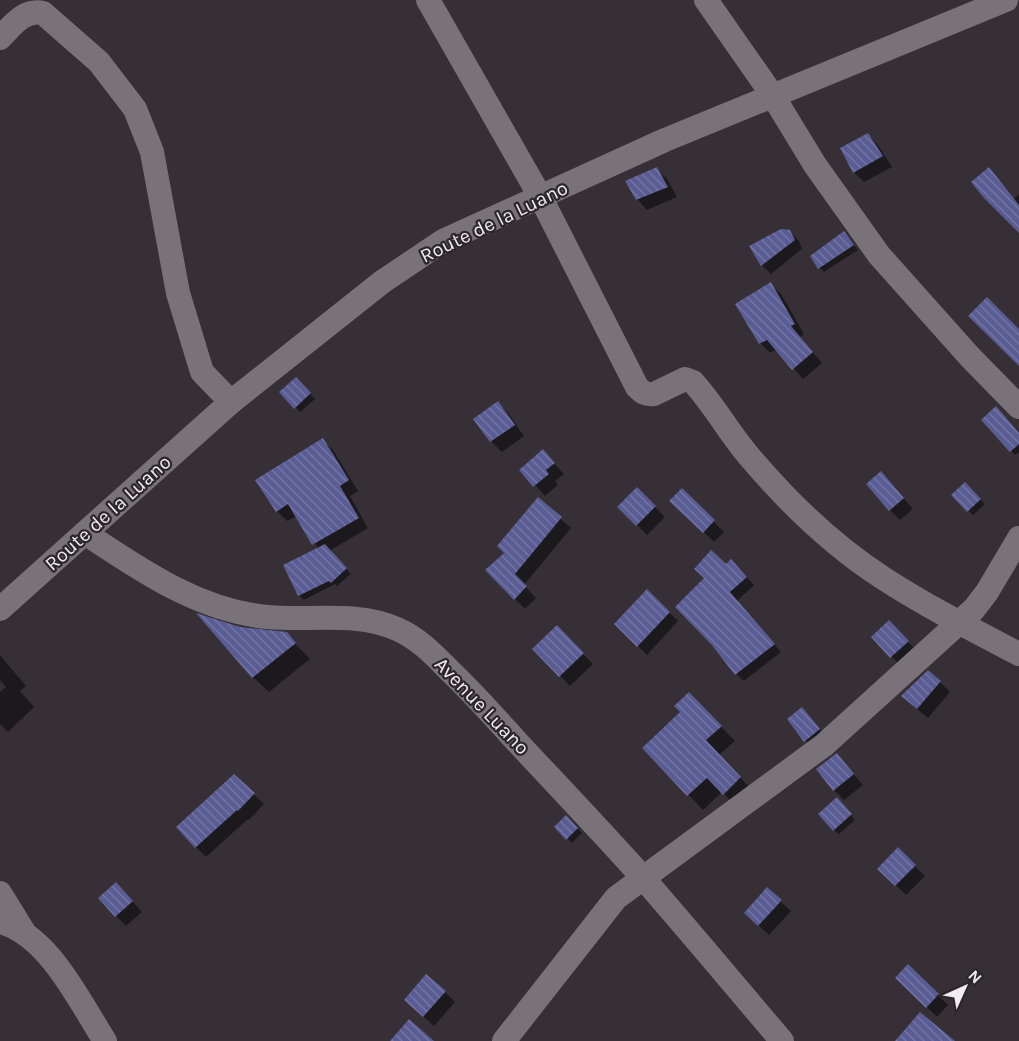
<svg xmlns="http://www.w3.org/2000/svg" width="1019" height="1041" font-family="Karla,sans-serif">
<defs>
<pattern id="building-back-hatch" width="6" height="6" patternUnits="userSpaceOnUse" patternTransform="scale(1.5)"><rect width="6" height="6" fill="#5a5c94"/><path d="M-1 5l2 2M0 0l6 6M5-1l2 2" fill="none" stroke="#7274a3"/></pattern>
</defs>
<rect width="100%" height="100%" fill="#363036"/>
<g fill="#0007">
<polygon points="868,135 878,145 892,167 864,182 854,172"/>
<polygon points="657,169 667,179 677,197 647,210 637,199"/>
<polygon points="1019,194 1019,231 1014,199"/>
<polygon points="790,232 799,241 802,249 771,274 762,265"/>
<polygon points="844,233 858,250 824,272 820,268"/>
<polygon points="771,284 781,294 804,334 800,337 822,363 803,379 777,349 770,353 760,343"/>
<polygon points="296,379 315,399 300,412 281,392"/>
<polygon points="498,403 508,413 524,436 502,452 491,441 475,419"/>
<polygon points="983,420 1019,434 1019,452 1015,455"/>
<polygon points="322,440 333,450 358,491 350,496 368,528 329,551 351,574 337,586 335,584 304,600 299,595 319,549 297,516 287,521 277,511 257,481"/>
<polygon points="553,462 564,474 555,481 558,485 545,496 521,470"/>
<polygon points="881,473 913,509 900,520 890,510"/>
<polygon points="965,484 985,504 973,515 953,495"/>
<polygon points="637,489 665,517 647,535 619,507"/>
<polygon points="682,490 724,532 714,542 672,501"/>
<polygon points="538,499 571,528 524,585 536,598 525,609 487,571 506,553"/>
<polygon points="726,566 739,568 754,585 737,601 781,652 744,681 736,674"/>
<polygon points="647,591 678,621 647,655 616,624"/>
<polygon points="889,623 918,652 902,667 873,638"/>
<polygon points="557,627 593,664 570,686 534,649"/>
<polygon points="240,629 286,634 310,659 269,692 253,677"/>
<polygon points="0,655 26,686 20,691 34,707 8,732 0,724 0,692 6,687 0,680"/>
<polygon points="940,682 950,692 928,718 913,706"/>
<polygon points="689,694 735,741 719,755 755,793 738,808 722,792 703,810 644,748 682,712"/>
<polygon points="802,709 829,740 816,751 806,741"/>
<polygon points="837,755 863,785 844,800 834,790"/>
<polygon points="234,776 264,804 249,820 248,819 206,857 196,847"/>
<polygon points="842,804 855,820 839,834 834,830"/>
<polygon points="566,817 582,833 572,843 556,827"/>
<polygon points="898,850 925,876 906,895 879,869"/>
<polygon points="767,889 791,911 769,935 756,923"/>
<polygon points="126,894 142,912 126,926 116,916"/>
<polygon points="908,966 948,1005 937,1017 897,978"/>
<polygon points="445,992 455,1002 434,1026 416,1010"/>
</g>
<g fill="url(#building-back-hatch)">
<polygon points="868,133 883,156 853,173 840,148"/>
<polygon points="657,167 668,187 636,200 625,181"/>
<polygon points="989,167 1019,205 1019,233 984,198 971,182"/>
<polygon points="781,229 790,230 795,240 761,266 749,246"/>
<polygon points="844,231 854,245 818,269 810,256"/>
<polygon points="771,282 795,324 791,326 813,352 792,370 767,340 759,344 735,304"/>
<polygon points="987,297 1019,329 1019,366 968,316"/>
<polygon points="296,377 311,393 294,409 279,392"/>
<polygon points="498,401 515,425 490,442 473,419"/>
<polygon points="996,406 1019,433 1019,444 1010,452 981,420"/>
<polygon points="323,438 349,480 340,486 359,518 312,545 288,504 276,512 255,480"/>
<polygon points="543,449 555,463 546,470 549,474 533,487 519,470"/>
<polygon points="881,471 904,498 889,511 866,484"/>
<polygon points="965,482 981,499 967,512 951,495"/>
<polygon points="637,487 656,506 636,526 617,507"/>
<polygon points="682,488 715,520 703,533 669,501"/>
<polygon points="538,497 562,517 515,574 527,586 514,600 485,570 504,553 497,546"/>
<polygon points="325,544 347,568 331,583 329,581 298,596 283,565"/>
<polygon points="711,550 726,564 731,559 747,577 730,592 775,644 735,675 711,644 675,607 704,578 694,569"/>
<polygon points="647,589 670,612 637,647 614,624"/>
<polygon points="196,613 240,627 287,632 296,643 252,678"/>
<polygon points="889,620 909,641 890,658 871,637"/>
<polygon points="557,625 584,653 559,677 532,649"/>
<polygon points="928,670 941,681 917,709 901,696"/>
<polygon points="689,692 722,726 706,740 741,777 723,795 707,778 687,796 642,748 680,712 674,706"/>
<polygon points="802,707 820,729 804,742 787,719"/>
<polygon points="837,753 854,774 833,791 816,769"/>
<polygon points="234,774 255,793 238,811 237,810 195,848 176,827"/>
<polygon points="837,797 852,814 833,831 818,814"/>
<polygon points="566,815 578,828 566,840 554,827"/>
<polygon points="898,847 916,865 895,886 877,869"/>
<polygon points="116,882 133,901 115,917 98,898"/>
<polygon points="767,887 782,900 758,926 744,913"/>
<polygon points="908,964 939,994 926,1008 895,978"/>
<polygon points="426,974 446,991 423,1017 404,1000"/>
<polygon points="920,1012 955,1041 895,1041"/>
<polygon points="409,1019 434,1041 390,1041"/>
</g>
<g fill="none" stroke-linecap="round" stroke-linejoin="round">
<g stroke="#797278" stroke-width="24">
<path d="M428,0L541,198L637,387C643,393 646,395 654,394L685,379L693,382C716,407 731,437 754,462C791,505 835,547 883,578C926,606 973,630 1019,654"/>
<polyline points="706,0 773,96 815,165 879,255 970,357 1019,407"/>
<path d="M0,38C13,25 24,9 43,13L99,62L135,109L152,152L178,293L202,372L231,402"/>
<path d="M85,533C141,570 199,611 268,617C311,621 356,611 397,629C420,639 436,657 453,674C476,696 497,720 518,743C560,788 603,833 644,879C691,933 736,987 782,1041"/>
<polyline points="0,609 231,402 382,282 443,241 665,140 1006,0"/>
<polyline points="0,893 24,932"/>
<path d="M0,922C49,935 79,1001 105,1041"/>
<polyline points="504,1041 616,898 824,745 974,609 987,592 1019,538"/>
</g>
</g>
<g text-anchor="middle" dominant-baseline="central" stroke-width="4.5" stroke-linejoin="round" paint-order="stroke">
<g font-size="20" fill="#f0ecf0" stroke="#2c272c">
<text transform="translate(494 222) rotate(-26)">Route de la Luano</text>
<text transform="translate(108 513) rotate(-42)">Route de la Luano</text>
<text transform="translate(482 706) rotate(46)">Avenue Luano</text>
</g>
</g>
<g transform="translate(965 987) rotate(45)" stroke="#2c272c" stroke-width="4.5" paint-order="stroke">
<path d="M0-4.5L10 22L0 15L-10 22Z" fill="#f0ecf0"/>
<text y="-9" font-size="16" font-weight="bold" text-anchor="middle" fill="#f0ecf0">N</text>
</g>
</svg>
